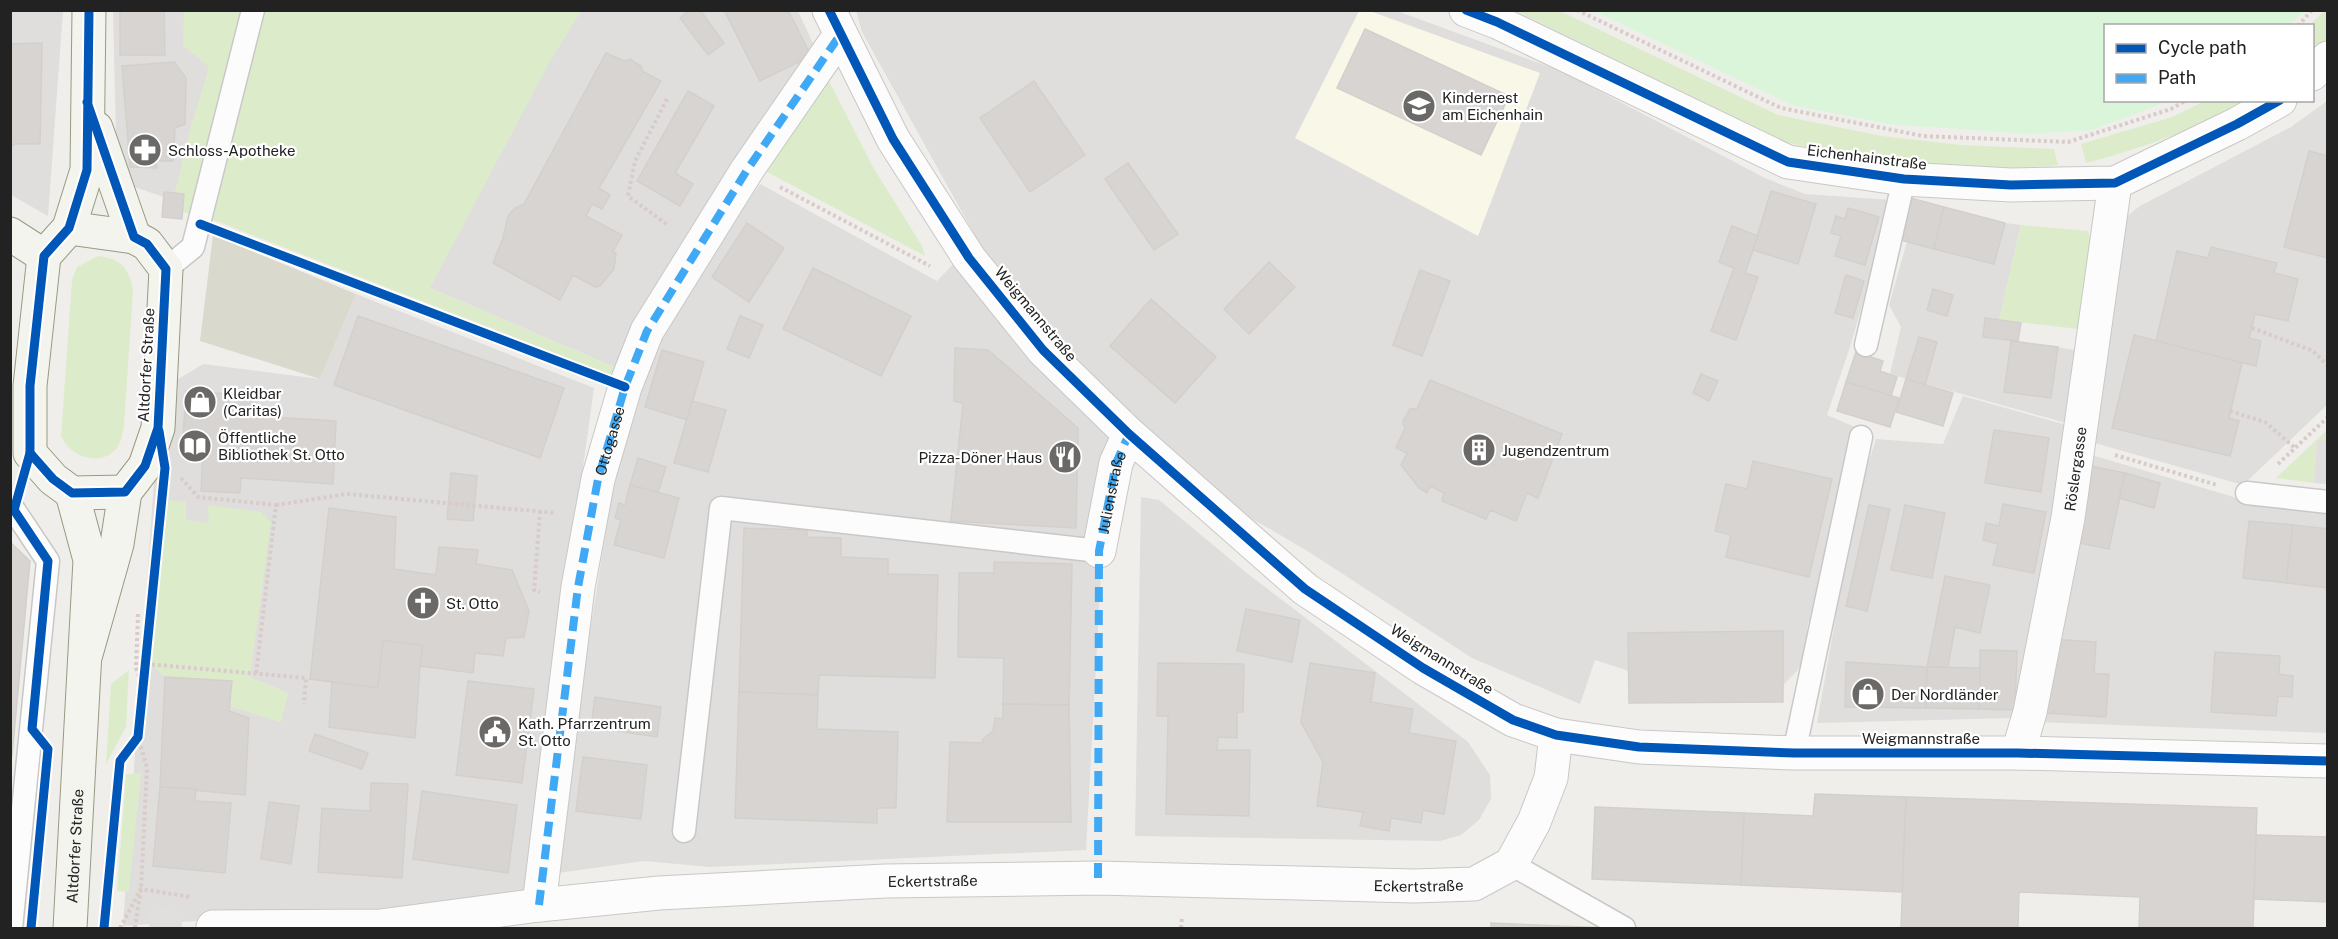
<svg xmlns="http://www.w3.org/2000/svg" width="2338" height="939" font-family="'Public Sans',sans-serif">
<rect width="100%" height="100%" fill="#f0eeeb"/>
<g fill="#dfdedc">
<polygon points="11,11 63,11 48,216 11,195"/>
<polygon points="113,11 798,11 817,52 759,124 619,369 430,288 117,181"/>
<polygon points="856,11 1397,11 1561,71 1765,178 1805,194 1892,200 1850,347 1827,415 1855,427 1807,629 1806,651 1798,670 1783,685 1783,631 1629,633 1629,671 1595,660 1580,704 1472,658 1309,552 1263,525 1108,443 1086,850 710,867 644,861 558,873 555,856 610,504 622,445 662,333 691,283 760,184 937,281 977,239 862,32"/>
<polygon points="2327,101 2327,405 2243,485 2091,442 2126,217 2140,206 2291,127"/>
<polygon points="2005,223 2021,225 1999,320 2019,341 2081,351 2070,424 1890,374 1901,327 1889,305 1907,242"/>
<polygon points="356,294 594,388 523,899 123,926 154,481 172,383 203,364 320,379"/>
<polygon points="1963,396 2070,426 2013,718 1817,723 1857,498 1876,439 1943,444"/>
<polygon points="2085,453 2244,500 2327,510 2327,733 2036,722"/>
<polygon points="1141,497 1159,500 1248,574 1468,742 1490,775 1491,799 1479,820 1461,835 1440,841 1135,836"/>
</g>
<polygon fill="#f8f7e8" points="1359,11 1370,11 1540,73 1478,236 1295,138"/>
<polygon fill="#d9d9cd" points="213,235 356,294 320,379 200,341"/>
<g fill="#dceccb">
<polygon points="184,11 581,11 549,63 430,288 619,369 616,377 219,222 183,212 184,194 175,193 190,130 209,67 183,45"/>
<path d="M1516,11H1560L1778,115L1882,136L1962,145L2054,149L2058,165C1998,171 1938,166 1878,158C1846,154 1815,150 1783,141Z"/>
<polygon points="2324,11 2327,11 2327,39 2313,52 2312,26 2309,26"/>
<polygon points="828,79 873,167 922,246 925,256 767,172"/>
<path d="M2205,101H2244C2194,130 2143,148 2086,163L2081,144L2172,117Z"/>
<polygon points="2021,225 2088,231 2091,241 2078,329 1999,320"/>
<path d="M98,256C121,258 130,269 133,291L124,426C122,434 122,442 116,449C99,468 70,456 61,436L72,280L77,267Z"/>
<polygon points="2327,430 2327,440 2317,440 2314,483 2276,478"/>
<polygon points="169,500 186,502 186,520 209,523 208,505 261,512 271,522 250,677 288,693 281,722 229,706 232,681 165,677 151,664"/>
<polygon points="129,670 126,727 106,764 111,684"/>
<polygon points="141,773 129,892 117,891 126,774"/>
</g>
<polygon fill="#daf5da" points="1594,11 2305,11 2288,25 2106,26 2106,100 2169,101 2092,130 2026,134 1890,124 1792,105"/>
<g fill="#e0dfde">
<polygon points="2317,440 2327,440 2327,484 2314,483"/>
<polygon points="169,907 182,920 182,928 149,928 150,911"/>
</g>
<g fill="#d7d4d2" stroke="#d3d0cc" stroke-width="1.5">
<polygon points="120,10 164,10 165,55 120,55"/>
<polygon points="690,10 700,10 724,43 708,55 680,18"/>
<polygon points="724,10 788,10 811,56 760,81"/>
<polygon points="1365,29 1509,96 1481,155 1337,88"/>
<polygon points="42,43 40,144 14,144 10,149 10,44"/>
<polygon points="606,53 624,61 630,59 641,66 642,71 661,81 599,188 610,195 602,209 592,204 586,216 622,235 613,252 616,253 614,269 600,286 595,287 573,275 560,300 493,263 503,238 508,216 515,208 524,204"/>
<polygon points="174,62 186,78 185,124 175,128 173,161 156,161 157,168 130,167 122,66"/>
<polygon points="1034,81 1085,155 1030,192 980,118"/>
<polygon points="688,91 714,106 675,173 693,184 680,206 637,181"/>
<polygon points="2309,151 2328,156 2328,258 2284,247"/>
<polygon points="1128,163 1178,234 1154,250 1105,179"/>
<polygon points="1771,191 1816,204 1798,264 1753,250"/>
<polygon points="164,192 184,194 182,219 162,217"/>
<polygon points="1907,197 1944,207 1934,249 1897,239"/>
<polygon points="1944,207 2005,223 1994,264 1934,249"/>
<polygon points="1848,208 1879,217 1865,265 1835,256 1841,236 1831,233 1836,216 1845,219"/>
<polygon points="747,223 784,248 749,302 712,277"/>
<polygon points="1732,226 1758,236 1745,273 1758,277 1736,340 1711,331 1734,268 1719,262"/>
<polygon points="2211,247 2277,263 2274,273 2298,279 2288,321 2255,314 2249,338 2261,341 2256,366 2156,341 2177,251 2208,258"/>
<polygon points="1269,262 1295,287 1249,334 1224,309"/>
<polygon points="813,268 911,316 881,376 783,329"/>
<polygon points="1420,270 1450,281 1422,356 1393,345"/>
<polygon points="1846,275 1864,281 1853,318 1835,313"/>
<polygon points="1933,289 1953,295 1947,316 1927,310"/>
<polygon points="1151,299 1216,357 1175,403 1110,346"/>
<polygon points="358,316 564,388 540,458 334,385"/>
<polygon points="740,316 763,325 749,358 727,349"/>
<polygon points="1985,318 2021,323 2018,341 1983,337"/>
<polygon points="2134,335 2242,363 2229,418 2239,421 2230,456 2112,428"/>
<polygon points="1919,337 1937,342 1925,385 1906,379"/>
<polygon points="2011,341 2058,347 2051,398 2004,392"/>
<polygon points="955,348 988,350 1078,428 1076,528 951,521 963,403 954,401"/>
<polygon points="662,350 704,362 687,420 645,407"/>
<polygon points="1856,352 1883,361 1880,371 1897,377 1891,396 1846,382"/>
<polygon points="1701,374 1718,381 1709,401 1693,393"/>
<polygon points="1906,379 1953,393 1943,426 1896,412"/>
<polygon points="1430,380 1562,434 1538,498 1527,493 1516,521 1490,510 1486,519 1442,501 1444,493 1430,486 1427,493 1419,488 1401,465 1407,453 1396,448 1405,428 1403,421 1410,409 1417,409"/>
<polygon points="1846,382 1899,398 1890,427 1837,411"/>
<polygon points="186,391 257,396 255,416 336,421 333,484 241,478 240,493 201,491 203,454 182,453"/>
<polygon points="692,401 726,410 708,472 674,463"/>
<polygon points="1994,430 2049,438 2041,492 1985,483"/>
<polygon points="638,458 666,467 658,492 630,485"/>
<polygon points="1753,461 1832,479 1809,577 1726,557 1731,535 1715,531 1726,484 1747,489"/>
<polygon points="2091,466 2125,473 2109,549 2075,542"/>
<polygon points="451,473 477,476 473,521 447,519"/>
<polygon points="2125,473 2160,483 2154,508 2119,498"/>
<polygon points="630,485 679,498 664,558 614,545 621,520 615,518 619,503 625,505"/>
<polygon points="2003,504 2046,512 2034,573 1993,565 1998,544 1983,540 1986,523 1999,526"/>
<polygon points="1869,505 1890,509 1867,611 1846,606"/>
<polygon points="1905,505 1945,513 1932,578 1891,570"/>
<polygon points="329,508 396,517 394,569 436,575 439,547 478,550 476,564 512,570 529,611 524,637 506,638 503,656 475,653 473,673 420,666 423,646 383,640 378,688 310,679"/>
<polygon points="2249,521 2293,525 2286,583 2243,578"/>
<polygon points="2293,525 2328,529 2328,588 2286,583"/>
<polygon points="744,528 807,530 807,537 841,538 841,557 888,559 888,574 938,575 935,678 819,675 818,695 739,692"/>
<polygon points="10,542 30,561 12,756 10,756"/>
<polygon points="994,562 1072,564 1069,705 1003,704 1004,658 958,657 959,573 994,573"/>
<polygon points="1945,576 1990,585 1980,633 1955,627 1948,667 1927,667"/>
<polygon points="1246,609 1300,620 1292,662 1237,651"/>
<polygon points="1783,631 1783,702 1629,703 1628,633"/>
<polygon points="2050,639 2096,642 2094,674 2109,674 2106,717 2045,713"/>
<polygon points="383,640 423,646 420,666 415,738 329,727 332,682 378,688"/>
<polygon points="1980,650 2017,651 2015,710 1979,709"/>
<polygon points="2215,652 2280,656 2279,674 2293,676 2292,697 2278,696 2276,716 2211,712"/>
<polygon points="1846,662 1927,667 1926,708 1845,707"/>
<polygon points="1158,663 1244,664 1243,712 1237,712 1237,738 1218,737 1217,750 1250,750 1249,816 1166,814 1168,716 1157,716"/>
<polygon points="1310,663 1375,673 1371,702 1413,709 1409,733 1456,741 1444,814 1423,810 1421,823 1391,818 1389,831 1360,826 1363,812 1317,806 1323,762 1301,722"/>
<polygon points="1927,667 1980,668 1979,709 1926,708"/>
<polygon points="165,677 232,681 229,711 249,718 245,795 160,787"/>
<polygon points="468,681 534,689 522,783 456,775"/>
<polygon points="739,692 818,695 817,729 898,732 896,808 877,808 877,823 735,818"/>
<polygon points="595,697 661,707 657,737 591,727"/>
<polygon points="1003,704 1069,705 1071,822 947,822 950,742 982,743 983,739 993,731 995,718 1003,719"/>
<polygon points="315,734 368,753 362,769 309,751"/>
<polygon points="583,757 647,765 641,819 576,811"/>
<polygon points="371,783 408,784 402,878 318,872 322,808 370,811"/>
<polygon points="160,787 196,789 195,801 231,803 225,873 153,866"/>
<polygon points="422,791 517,805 508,873 413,859"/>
<polygon points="1815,794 1906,797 1902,892 1741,885 1744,813 1813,816"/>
<polygon points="1906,797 2257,808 2253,928 2139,928 2140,897 2019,892 2018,928 1901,928"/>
<polygon points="269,802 299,806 291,864 261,859"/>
<polygon points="1595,807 1744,813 1741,885 1592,879"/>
<polygon points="2256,835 2328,837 2328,902 2254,899"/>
<polygon points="1491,923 1609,928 1491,928"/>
</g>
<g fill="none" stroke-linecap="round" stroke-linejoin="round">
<defs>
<g id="service">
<polyline points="166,269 193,247 253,10"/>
<polyline points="1866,345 1904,179"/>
<polyline points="2247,493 2328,502"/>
<polyline points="10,504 48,561 11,928"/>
<polyline points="1794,753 1861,437"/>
<polyline points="684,831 721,508 1099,551"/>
<polyline points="1511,864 1624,928"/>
</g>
<g id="minor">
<polyline points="1466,10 1497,22 1788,162 1904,179 2011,185 2115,183 2237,124 2280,100"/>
<polyline points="2312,74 2328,58"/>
<path id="s1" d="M1099,551L1116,463L1129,434"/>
<path id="s2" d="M2018,753L2030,712L2068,518L2115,183"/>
<polyline points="539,905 578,587 598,479 625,387 647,331 747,170 840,35"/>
<path id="s3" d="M213,927L380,926L539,905L659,893L885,881L1098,878L1414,886L1474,884L1511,864L1534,822L1551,778L1556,735"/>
</g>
<polyline id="tertiary" points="829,10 893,139 969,258 1043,350 1129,434 1305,589 1423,668 1513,720 1556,735 1639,747 1794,753 2018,753 2328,761"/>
<g id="secondary">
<polyline points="89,10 87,170 69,228 44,256 30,386 30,453 53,479 72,493 125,492"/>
<polyline points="96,128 134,237"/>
<polyline points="69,228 134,237 147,244 166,269 158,428 145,466 125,492 117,544 86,654"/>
<polyline points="10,234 44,256"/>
<path id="s4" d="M70,928L90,560L72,493"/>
</g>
</defs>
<use href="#service" stroke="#c9c8c7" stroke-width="25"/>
<use href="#minor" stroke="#c9c8c7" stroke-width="35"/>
<use href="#tertiary" stroke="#c9c8c7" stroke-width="35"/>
<use href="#secondary" stroke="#989a81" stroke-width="35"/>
<g stroke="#d8cbc9" stroke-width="4" stroke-dasharray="3 3" stroke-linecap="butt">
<polyline points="1577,10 1781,108 1923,136 2068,142 2171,109 2187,100"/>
<polyline points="2298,26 2312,10"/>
<polyline points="667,99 635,161 628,196 669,226"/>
<polyline points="780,187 930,266"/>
<polyline points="2252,328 2313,351 2328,366"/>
<polyline points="2230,411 2265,422 2295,448"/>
<polyline points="2115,455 2217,485"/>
<polyline points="2278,464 2328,417"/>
<polyline points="181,478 198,497 276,505 256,674"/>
<polyline points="276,505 347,494 556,513"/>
<polyline points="540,511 534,590 540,592"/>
<polyline points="138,614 136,668 143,686"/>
<polyline points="146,664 306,678 304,704"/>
<polyline points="120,928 141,889 191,897"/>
<polyline points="135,928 141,889 147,768 138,737"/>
<polyline points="1181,928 1182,917"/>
</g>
<use href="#service" stroke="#fdfcfc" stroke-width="22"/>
<use href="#minor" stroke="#fdfcfc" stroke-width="33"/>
<use href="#tertiary" stroke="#fdfcfc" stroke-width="33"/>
<use href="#secondary" stroke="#f3f4ed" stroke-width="33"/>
<g stroke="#3fa9f5" stroke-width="8" stroke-dasharray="15 8" stroke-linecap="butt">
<polyline points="1098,878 1099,551 1116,463 1129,434"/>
<path id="s5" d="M539,905L578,587L598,479L625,387L647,331L747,170L840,35"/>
</g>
<defs>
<g id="cycleway">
<polyline points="829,10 893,139 969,258 1043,350 1129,434 1305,589 1423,668 1513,720 1556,735 1639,747 1794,753 2018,753 2328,761"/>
<polyline points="1466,10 1497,22 1788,162 1904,179 2011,185 2115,183 2237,124 2280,100"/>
<polyline points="87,102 134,237 147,244 166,269 158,428 145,466 125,492 72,493 53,479 30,453 30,386 44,256 69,228 87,170 89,10"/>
<polyline points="200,224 625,387"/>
<polyline points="30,453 14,510 48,561 32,729 48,749 31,928"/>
<polyline points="104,928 120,761 138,737 165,468 159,431"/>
</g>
</defs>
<use href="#cycleway" stroke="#fff" stroke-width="13"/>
<use href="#cycleway" stroke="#0057b8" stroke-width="9"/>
</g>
<defs>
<symbol id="school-disc" viewBox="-11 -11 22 22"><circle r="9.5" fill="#6a6968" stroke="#fff"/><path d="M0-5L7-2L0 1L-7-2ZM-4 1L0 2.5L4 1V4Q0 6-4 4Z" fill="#fff"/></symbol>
<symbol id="pharmacy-disc" viewBox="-11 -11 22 22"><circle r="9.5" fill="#6a6968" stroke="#fff"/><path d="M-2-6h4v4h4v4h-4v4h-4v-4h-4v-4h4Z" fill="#fff"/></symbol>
<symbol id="shop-disc" viewBox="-11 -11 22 22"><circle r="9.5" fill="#6a6968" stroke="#fff"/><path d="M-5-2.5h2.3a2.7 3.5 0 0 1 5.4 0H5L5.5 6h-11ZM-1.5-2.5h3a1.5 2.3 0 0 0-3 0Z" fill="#fff"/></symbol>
<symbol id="library-disc" viewBox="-11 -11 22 22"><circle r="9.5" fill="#6a6968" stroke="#fff"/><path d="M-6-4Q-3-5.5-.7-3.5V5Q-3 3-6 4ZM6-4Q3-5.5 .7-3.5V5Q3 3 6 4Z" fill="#fff"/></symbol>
<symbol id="building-disc" viewBox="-11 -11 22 22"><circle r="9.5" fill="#6a6968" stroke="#fff"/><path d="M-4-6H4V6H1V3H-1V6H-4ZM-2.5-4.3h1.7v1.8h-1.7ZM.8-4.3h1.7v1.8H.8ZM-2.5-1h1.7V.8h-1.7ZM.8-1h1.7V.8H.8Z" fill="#fff"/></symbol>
<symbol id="restaurant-disc" viewBox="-11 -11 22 22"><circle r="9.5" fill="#6a6968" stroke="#fff"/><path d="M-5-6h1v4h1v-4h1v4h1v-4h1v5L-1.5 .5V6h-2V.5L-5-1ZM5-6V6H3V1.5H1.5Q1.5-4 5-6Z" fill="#fff"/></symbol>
<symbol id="church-disc" viewBox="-11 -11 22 22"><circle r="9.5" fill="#6a6968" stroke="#fff"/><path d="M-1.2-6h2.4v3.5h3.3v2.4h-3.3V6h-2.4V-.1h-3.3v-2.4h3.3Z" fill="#fff"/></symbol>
<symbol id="civic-disc" viewBox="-11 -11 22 22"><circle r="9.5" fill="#6a6968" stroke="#fff"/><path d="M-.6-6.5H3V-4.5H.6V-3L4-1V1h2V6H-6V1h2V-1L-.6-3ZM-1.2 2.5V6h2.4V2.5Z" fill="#fff"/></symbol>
</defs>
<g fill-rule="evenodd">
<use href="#school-disc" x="1400" y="87" width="38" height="38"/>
<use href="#pharmacy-disc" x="126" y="131" width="38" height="38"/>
<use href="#shop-disc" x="181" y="383" width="38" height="38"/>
<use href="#library-disc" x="176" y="427" width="38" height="38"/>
<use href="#building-disc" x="1460" y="431" width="38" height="38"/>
<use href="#restaurant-disc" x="1046" y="438" width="38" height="38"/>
<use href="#church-disc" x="404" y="584" width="38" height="38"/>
<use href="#shop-disc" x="1849" y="675" width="38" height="38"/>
<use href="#civic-disc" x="476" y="713" width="38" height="38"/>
</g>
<g text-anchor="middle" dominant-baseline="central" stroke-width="4.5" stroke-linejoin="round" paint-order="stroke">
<g font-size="15" fill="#222" stroke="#fff" text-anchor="start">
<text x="1442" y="97">Kindernest<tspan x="1442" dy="17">am Eichenhain</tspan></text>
<text x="168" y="150">Schloss-Apotheke</text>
<text x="223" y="393">Kleidbar<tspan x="223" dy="17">(Caritas)</tspan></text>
<text x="218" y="437">Öffentliche<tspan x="218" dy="17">Bibliothek St. Otto</tspan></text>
<text x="1502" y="450">Jugendzentrum</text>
<text x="1042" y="457" text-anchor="end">Pizza-Döner Haus</text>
<text x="446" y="603">St. Otto</text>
<text x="1891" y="694">Der Nordländer</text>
<text x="518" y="723">Kath. Pfarrzentrum<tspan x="518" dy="17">St. Otto</tspan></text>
</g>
<g font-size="15" fill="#222" stroke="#fff">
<text transform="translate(1867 157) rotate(7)">Eichenhainstraße</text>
<text transform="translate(1036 314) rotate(50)">Weigmannstraße</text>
<text transform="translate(146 365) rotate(-87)">Altdorfer Straße</text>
<text stroke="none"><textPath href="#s5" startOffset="470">Ottogasse</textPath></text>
<text stroke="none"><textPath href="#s2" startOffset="290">Röslergasse</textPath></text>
<text stroke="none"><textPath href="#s1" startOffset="60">Julienstraße</textPath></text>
<text transform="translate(1442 659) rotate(32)">Weigmannstraße</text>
<text x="1921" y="738">Weigmannstraße</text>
<text stroke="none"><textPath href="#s4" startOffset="82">Altdorfer Straße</textPath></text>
<text stroke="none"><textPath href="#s3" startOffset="722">Eckertstraße</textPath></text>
<text stroke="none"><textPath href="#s3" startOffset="1208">Eckertstraße</textPath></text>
</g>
</g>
<rect width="2338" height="939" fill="none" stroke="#222222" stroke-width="24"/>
<rect x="2104" y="24" width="210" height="78" fill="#ffffff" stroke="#a7a7a7" stroke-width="1.5"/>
<rect x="2116" y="44" width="30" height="9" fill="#0057b8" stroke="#a7a7a7" stroke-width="1.5"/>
<text x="2158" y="54" font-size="18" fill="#222222">Cycle path</text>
<rect x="2116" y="74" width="30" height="9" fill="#3fa9f5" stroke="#a7a7a7" stroke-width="1.5"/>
<text x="2158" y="84" font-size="18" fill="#222222">Path</text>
</svg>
